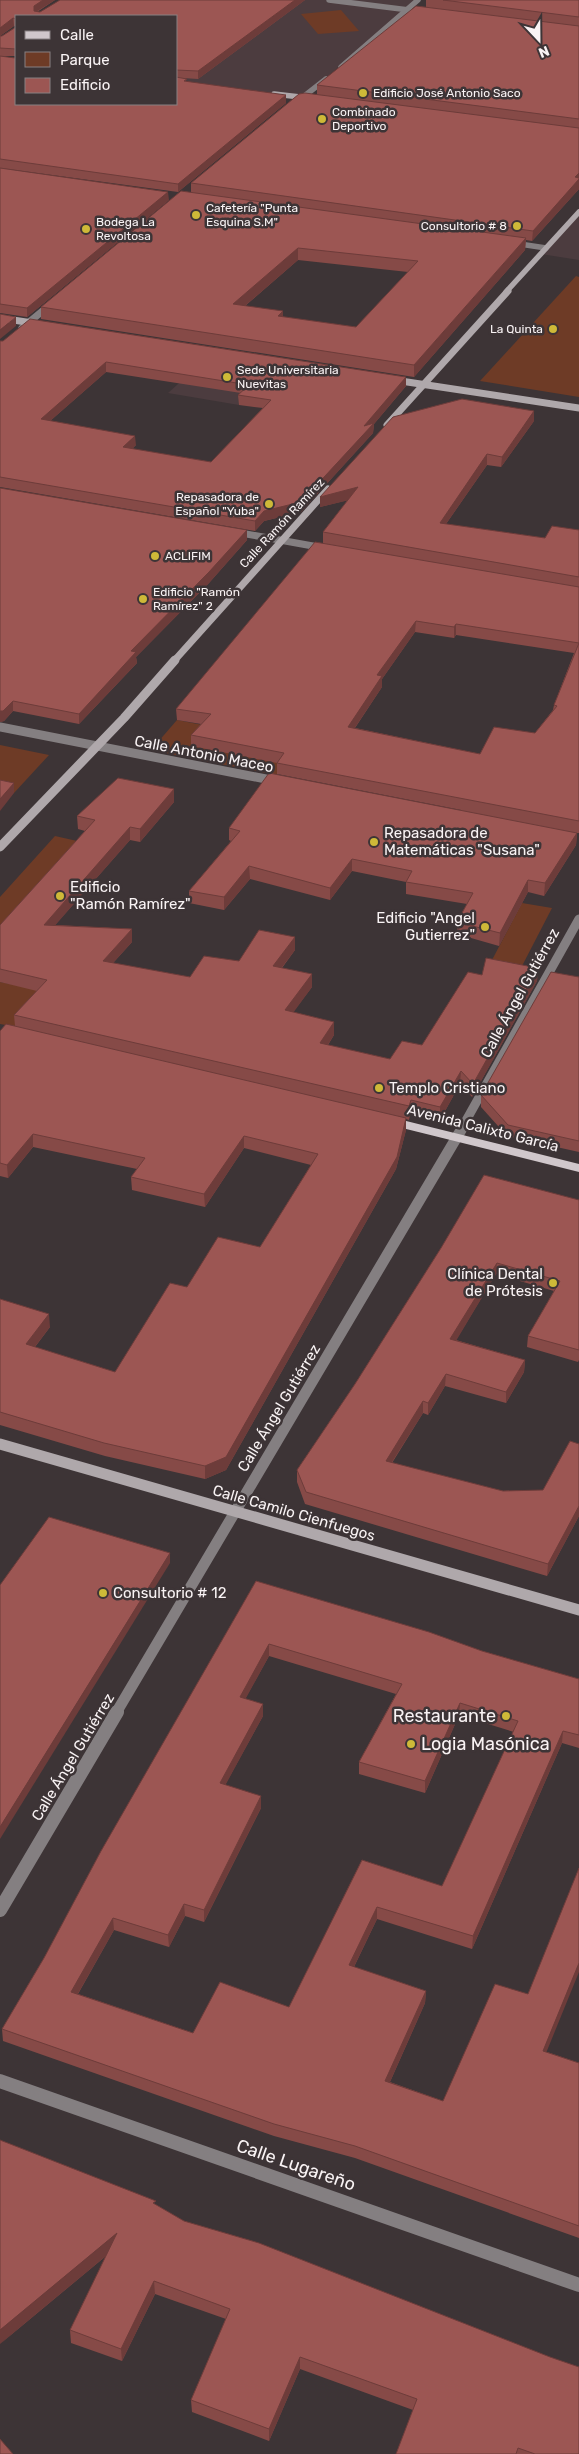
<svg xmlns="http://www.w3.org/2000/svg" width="579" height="2454" font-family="Rubik,sans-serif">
<rect width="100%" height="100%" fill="#3d3436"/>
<g fill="#4c3c3f">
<polygon points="63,0 418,0 303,97 176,81 176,16 37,16"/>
<polygon points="579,212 579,260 541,254"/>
<polygon points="206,359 275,370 239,405 168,393"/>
</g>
<g fill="#6e3b26">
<polygon points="341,10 359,31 318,34 301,14"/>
<polygon points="576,276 579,277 579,397 480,381"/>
<polygon points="177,720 208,726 285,765 276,775 151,750"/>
<polygon points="0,745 49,755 14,793 0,791"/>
<polygon points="55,836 86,843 0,935 0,897"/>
<polygon points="522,903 552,908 522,966 492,960"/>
<polygon points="0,982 50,992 16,1027 0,1024"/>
</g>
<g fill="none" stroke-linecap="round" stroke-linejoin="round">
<g stroke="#847f81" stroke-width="5.5">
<polyline points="329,0 409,10"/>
<polyline points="341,67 418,0"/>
<polyline points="298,101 326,79"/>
<polyline points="513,243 546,248"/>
</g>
<g stroke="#847f81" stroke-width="7">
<polyline points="22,328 51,304"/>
<polyline points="235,532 324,548"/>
</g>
<g stroke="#847f81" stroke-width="9">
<polyline points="0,727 276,781"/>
<polyline points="463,1126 579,919"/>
</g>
<polyline stroke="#847f81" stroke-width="11" points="116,1713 464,1125"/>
<g stroke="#847f81" stroke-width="14">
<polyline points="0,1910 117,1712"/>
<polyline points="0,2081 579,2285"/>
</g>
<g stroke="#afa8ab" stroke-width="5.5">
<polyline points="274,94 309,98"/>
<polyline points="506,292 579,212"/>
</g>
<g stroke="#afa8ab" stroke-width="7">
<polyline points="0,318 39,324"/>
<polyline points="394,380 579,408"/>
<polyline points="387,425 508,291"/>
<polyline points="174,661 328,489"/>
</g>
<polyline stroke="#afa8ab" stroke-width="9" points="0,847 124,718 175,660"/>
<polyline stroke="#afa8ab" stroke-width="11" points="0,1444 579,1610"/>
<polygon fill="#d0c7cb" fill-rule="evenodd" points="390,1117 579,1164 579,1172 386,1124 384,1121 386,1118"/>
</g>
<g fill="#864a47" fill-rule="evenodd">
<path d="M0,0H55L37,12H40L305,0L198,79L183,78L187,82L286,103L178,192L0,168ZM16,16H176V104L0,56H16V27L2,36H0L14,26L16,27Z"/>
<path d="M426,0H579V189L532,241L526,240L525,250L414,377L41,319V307L191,192V183L317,94V85L426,7ZM298,260L408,272L356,327L283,317L245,306Z"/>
<polygon points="0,168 169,200 27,317 0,313"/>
<path d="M0,341L406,377V386L374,424L373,433L301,512L264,521L255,531L0,487ZM106,372L241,393L238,395L239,405L263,408L211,462L132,449L136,445L50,421Z"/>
<path d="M534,421L501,467L487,465L446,524L545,538L579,530V833H577L576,845L544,896L528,892L499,946L457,934V922L467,904L406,894V882L352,871L330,900L250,879L224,910L189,903V891L231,841L229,840V828L461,810L277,774V763L191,746V735L201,724L177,720L176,709L323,543V532L348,500L320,507V497ZM415,632L454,638L456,635L574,653L554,705L553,710L535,733L480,754L355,728L382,687V679Z"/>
<polygon points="0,488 247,540 209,583 136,657 137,663 79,724 13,711 4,721 0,722"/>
<polygon points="174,789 174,802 140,842 130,840 55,925 132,929 132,942 113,963 190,977 239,961 295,937 295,950 282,968 312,974 312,987 293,1012 334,1022 334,1035 328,1045 390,1059 422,1045 482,975 538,968 537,981 472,1097 460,1084 440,1120 410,1114 409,1120 406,1119 406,1130 396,1169 226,1470 205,1479 105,1456 0,1425 0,1299 50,1327 35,1347 115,1372 187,1287 260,1247 311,1165 244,1148 205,1207 132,1190 131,1177 137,1169 33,1147 8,1178 0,1176 0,1031 15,1026 14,1015 37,991 0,982 0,925 85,831 78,829 77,816"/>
<polygon points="579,977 579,1152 507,1136 481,1107 481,1095"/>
<polygon points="579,1200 579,1360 578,1362 527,1347 528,1336 554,1291 496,1274 456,1340 525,1360 524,1372 506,1403 445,1386 428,1415 423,1413 392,1463 503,1491 543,1490 579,1444 579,1516 547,1576 305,1504 297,1482 297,1470 355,1384 441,1248"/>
<path d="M256,1581L482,1651L579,1679V1748L562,1743L472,1949L377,1919L354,1967L426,1991L425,2003L390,2082L443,2101L547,2052L579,2063V2238L355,2158L274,2136L3,2041L2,2029L44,1958ZM269,1656L396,1694L359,1762V1774L425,1793L459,1715L514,1732L442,1886L362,1860L289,2007L193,2033L78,1994L114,1930L169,1947L185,1916L204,1922L261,1808L225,1785L263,1716L245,1699Z"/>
<polygon points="156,2205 579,2454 396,2454 413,2410 300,2369 269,2441 192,2412 191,2400 226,2319 155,2294 122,2361 71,2343 70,2330 106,2256 0,2344"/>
</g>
<g fill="#6d3c3a">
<polygon points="43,0 55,0 34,13 34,6"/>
<polygon points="295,0 305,0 198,79 198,71"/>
<polygon points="13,18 14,26 0,36 0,28"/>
<polygon points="286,95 286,103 178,192 178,184"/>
<polygon points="579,173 579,189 532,241 533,231 575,177"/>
<polygon points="168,192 169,200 27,317 27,308"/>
<polygon points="526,238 525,250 414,377 414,365"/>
<polygon points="298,248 298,260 233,316 233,304"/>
<polygon points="283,311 283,323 278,316"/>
<polygon points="16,317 16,326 0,339 0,330"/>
<polygon points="106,362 106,372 41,429 41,419"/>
<polygon points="406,377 406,386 374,424 373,433 301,512 264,521 255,531 255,521 264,511 364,426"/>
<polygon points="534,411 534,421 501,467 502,457"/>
<polygon points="135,436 136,445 123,457 123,447"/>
<polygon points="487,454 487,465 439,534 440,523"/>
<polygon points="358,487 358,498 320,507 320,497"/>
<polygon points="247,530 247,540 209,583 136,657 137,663 79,724 79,714 131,651"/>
<polygon points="416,621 415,632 382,679 382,687 348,738 348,727 377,675"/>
<polygon points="456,624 456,635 454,638 454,627"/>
<polygon points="13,701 13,711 4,721 0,722 0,711"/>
<polygon points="14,783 14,793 0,811 0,799"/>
<polygon points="174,789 174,802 140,842 140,829"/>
<polygon points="130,827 130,840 44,938 44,925"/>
<polygon points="577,833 576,845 544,896 545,883"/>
<polygon points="352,859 352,871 330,900 330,888"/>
<polygon points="249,866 250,879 224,910 224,897"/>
<polygon points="528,880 528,892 499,946 500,933"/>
<polygon points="132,929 132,942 103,974 103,961"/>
<polygon points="295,937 295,950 273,979 273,966"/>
<polygon points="538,968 537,981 472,1097 473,1084"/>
<polygon points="312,974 312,987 285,1024 285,1010"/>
<polygon points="334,1022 334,1035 320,1057 320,1043"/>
<polygon points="461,1071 460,1084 440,1120 440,1107"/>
<polygon points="411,1100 410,1114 409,1120 409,1106"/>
<polygon points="406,1118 406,1130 396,1169 226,1470 205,1479 205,1466"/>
<polygon points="33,1134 33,1147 8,1178 7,1165"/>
<polygon points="244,1136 244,1148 205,1207 204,1194"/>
<polygon points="497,1263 496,1274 450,1351 450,1339"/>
<polygon points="49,1314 50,1327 27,1357 26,1344"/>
<polygon points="525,1360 524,1372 506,1403 506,1392"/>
<polygon points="446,1374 445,1386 428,1415 428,1403"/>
<polygon points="423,1401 423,1413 385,1473 386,1461"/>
<polygon points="579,1506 579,1516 547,1576 548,1564"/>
<polygon points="170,1553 170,1563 0,1839 0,1827"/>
<polygon points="269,1644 269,1656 240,1709 240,1697"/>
<polygon points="460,1703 459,1715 425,1793 425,1781"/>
<polygon points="263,1704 263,1716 220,1795 220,1783"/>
<polygon points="563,1731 562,1743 472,1949 473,1936"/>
<polygon points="261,1796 261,1808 204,1922 204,1910"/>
<polygon points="184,1904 185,1916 169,1947 168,1935"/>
<polygon points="377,1907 377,1919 349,1977 349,1965"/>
<polygon points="113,1918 114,1930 72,2004 71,1992"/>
<polygon points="579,1963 579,1972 542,2063 543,2051"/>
<polygon points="426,1991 425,2003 385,2093 385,2081"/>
<polygon points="117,2233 118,2246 0,2344 0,2330"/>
<polygon points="154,2281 155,2294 122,2361 121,2349"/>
<polygon points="300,2357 300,2369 269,2441 269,2429"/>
</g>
<g fill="#9c5653" stroke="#6d3c3a" fill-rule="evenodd">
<polygon points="0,0 43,0 34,6 34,11 40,12 60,0 295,0 198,71 176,70 176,16 16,16 16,19 13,18 0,28"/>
<polygon points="443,0 579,0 579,17"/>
<polygon points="416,6 579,26 579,119 317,85"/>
<polygon points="16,27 16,49 0,48 0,36 2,36"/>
<polygon points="0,56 15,58 16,57 16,104 176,104 176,77 187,79 184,81 286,95 178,184 0,159"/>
<polygon points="305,93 579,128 579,173 575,177 579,178 579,179 533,231 191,183 299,94"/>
<polygon points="0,168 168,192 27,308 0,304"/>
<path d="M181,191L526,238L414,365L41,307ZM298,248L418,261L356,327L278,316L283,311L233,304Z"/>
<polygon points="0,314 16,317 0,330"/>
<path d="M30,319L406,377L364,426L374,423L301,502L264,511L255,521L0,477V341H3ZM106,362L249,385L238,395L271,400L211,462L123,447L135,436L41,419Z"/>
<polygon points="462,399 534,411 502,457 487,454 440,523 545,538 552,526 579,530 579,577 323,532 358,487 320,497 393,417"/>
<polygon points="0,488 247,530 209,572 131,651 136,652 79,714 13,701 3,711 0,711"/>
<path d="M315,542L579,587V821L277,763L284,753L191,735L211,714L176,709ZM416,621L454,627L456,624L579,643L554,705L557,706L535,733L494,727L480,754L348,727L382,676L377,675Z"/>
<polygon points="269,773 577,833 545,883 528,880 500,933 457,922 473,893 406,882 412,871 352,859 330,888 249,866 224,897 189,891 240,831 229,828"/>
<polygon points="118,778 174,789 140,829 130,827 44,925 132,929 103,961 190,977 204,956 239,961 259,930 295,937 273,966 312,974 285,1010 334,1022 320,1043 390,1059 402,1041 422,1045 468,972 482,975 486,958 538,968 473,1084 461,1071 440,1107 411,1100 409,1106 14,1015 47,980 0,969 0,925 95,820 77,816"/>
<polygon points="0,780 14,783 0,799"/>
<polygon points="551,972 579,977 579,1141 508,1125 481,1095"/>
<polygon points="6,1024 406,1118 397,1157 226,1457 205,1466 104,1443 0,1412 0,1299 49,1314 26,1344 115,1372 170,1283 187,1287 218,1237 260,1247 318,1154 244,1136 204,1194 131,1177 145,1158 33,1134 7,1165 0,1163 0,1031"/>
<polygon points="484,1175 579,1200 579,1350 528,1336 560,1281 497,1263 450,1339 525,1360 506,1392 446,1374 428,1403 423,1401 386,1461 503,1491 543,1490 570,1441 579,1444 579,1506 548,1564 306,1492 297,1470 355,1384 441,1248"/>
<polygon points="49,1517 170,1553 0,1827 0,1585"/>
<path d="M256,1581L429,1632L482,1651L579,1679V1735L563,1731L473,1936L377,1907L349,1965L426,1991L385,2081L443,2101L495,1984L528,1994L579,1868V1963L543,2051L579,2063V2226L355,2146L274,2124L2,2029L44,1958L101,1851ZM269,1644L402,1684L359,1762L425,1781L460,1703L518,1721L442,1886L362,1860L289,2007L220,1982L193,2033L71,1992L113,1918L168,1935L184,1904L204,1910L261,1796L220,1783L263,1704L240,1697Z"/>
<polygon points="0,2140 156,2201 153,2203 184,2221 259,2243 550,2357 579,2367 579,2454 535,2454 518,2448 516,2454 396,2454 417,2399 300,2357 269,2429 191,2400 230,2309 154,2281 121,2349 70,2330 117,2233 0,2330"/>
<polygon points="0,2439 13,2454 0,2454"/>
</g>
<g fill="#ceb938" stroke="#3d3436" stroke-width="2">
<circle cx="363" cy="93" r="5"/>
<circle cx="322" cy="119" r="5"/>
<circle cx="196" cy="215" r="5"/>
<circle cx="517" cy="226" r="5"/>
<circle cx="86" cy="229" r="5"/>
<circle cx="553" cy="329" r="5"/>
<circle cx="227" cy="377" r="5"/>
<circle cx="269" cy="504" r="5"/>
<circle cx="155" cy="556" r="5"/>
<circle cx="143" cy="599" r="5"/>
<circle cx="374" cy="842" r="5"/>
<circle cx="60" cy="896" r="5"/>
<circle cx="485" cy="927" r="5"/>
<circle cx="379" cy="1088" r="5"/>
<circle cx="553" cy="1283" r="5"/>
<circle cx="103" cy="1593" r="5"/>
<circle cx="506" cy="1716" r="5"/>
<circle cx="411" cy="1744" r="5"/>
</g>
<g text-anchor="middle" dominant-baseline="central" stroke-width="5" stroke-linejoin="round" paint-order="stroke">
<g font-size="12" fill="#f9f3f4" stroke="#3d3436" text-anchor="start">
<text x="373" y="93">Edificio José Antonio Saco</text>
<text x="332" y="112">Combinado<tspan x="332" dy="14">Deportivo</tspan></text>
<text x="206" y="208">Cafetería "Punta<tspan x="206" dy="14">Esquina S.M"</tspan></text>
<text x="96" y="222">Bodega La<tspan x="96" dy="14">Revoltosa</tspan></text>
<text x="507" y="226" text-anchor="end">Consultorio # 8</text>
<text x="543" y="329" text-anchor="end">La Quinta</text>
<text x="237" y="370">Sede Universitaria<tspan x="237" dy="14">Nuevitas</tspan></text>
<text x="259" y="497" text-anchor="end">Repasadora de<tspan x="259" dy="14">Español "Yuba"</tspan></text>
<text x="165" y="556">ACLIFIM</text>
<text x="153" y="592">Edificio "Ramón<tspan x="153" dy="14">Ramírez" 2</tspan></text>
</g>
<g font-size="12" fill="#f9f3f4" stroke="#3d3436">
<text transform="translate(282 523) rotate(-47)">Calle Ramón Ramírez</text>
</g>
<g font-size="15" fill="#f9f3f4" stroke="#3d3436">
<text transform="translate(204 754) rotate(11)">Calle Antonio Maceo</text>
<text transform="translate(520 993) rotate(-61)">Calle Ángel Gutiérrez</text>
<text transform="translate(483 1128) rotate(14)">Avenida Calixto García</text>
<text transform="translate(279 1408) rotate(-59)">Calle Ángel Gutiérrez</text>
<text transform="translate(294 1513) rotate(16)">Calle Camilo Cienfuegos</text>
<text transform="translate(73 1757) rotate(-59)">Calle Ángel Gutiérrez</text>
</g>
<g font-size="15" fill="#f9f3f4" stroke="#3d3436" text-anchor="start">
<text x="384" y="833">Repasadora de<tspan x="384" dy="17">Matemáticas "Susana"</tspan></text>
<text x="70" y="887">Edificio<tspan x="70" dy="17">"Ramón Ramírez"</tspan></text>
<text x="475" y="918" text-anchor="end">Edificio "Angel<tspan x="475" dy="17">Gutierrez"</tspan></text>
<text x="389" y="1088">Templo Cristiano</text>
<text x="543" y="1274" text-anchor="end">Clínica Dental<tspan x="543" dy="17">de Prótesis</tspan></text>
<text x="113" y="1593">Consultorio # 12</text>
</g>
<g font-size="18" fill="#f9f3f4" stroke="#3d3436" text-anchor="end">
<text x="496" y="1716">Restaurante</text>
<text x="421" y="1744" text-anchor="start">Logia Masónica</text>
</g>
<g font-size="18" fill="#f9f3f4" stroke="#3d3436">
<text transform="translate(296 2165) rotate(19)">Calle Lugareño</text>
</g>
</g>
<rect x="15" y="15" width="162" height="90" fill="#3d3436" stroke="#888082"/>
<rect x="25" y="31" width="25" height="8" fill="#d0c7cb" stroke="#888082"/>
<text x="60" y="40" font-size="15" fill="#f9f3f4">Calle</text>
<rect x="25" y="52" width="25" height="15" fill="#6e3b26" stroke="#888082"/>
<text x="60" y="65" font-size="15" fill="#f9f3f4">Parque</text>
<rect x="25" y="78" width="25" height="15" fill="#9c5653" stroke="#888082"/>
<text x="60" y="90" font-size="15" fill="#f9f3f4">Edificio</text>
<g transform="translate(539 40) rotate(158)" stroke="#3d3436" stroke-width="4" paint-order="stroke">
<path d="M0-4L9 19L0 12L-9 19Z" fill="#f9f3f4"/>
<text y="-8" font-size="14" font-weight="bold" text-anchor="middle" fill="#f9f3f4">N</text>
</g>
</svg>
